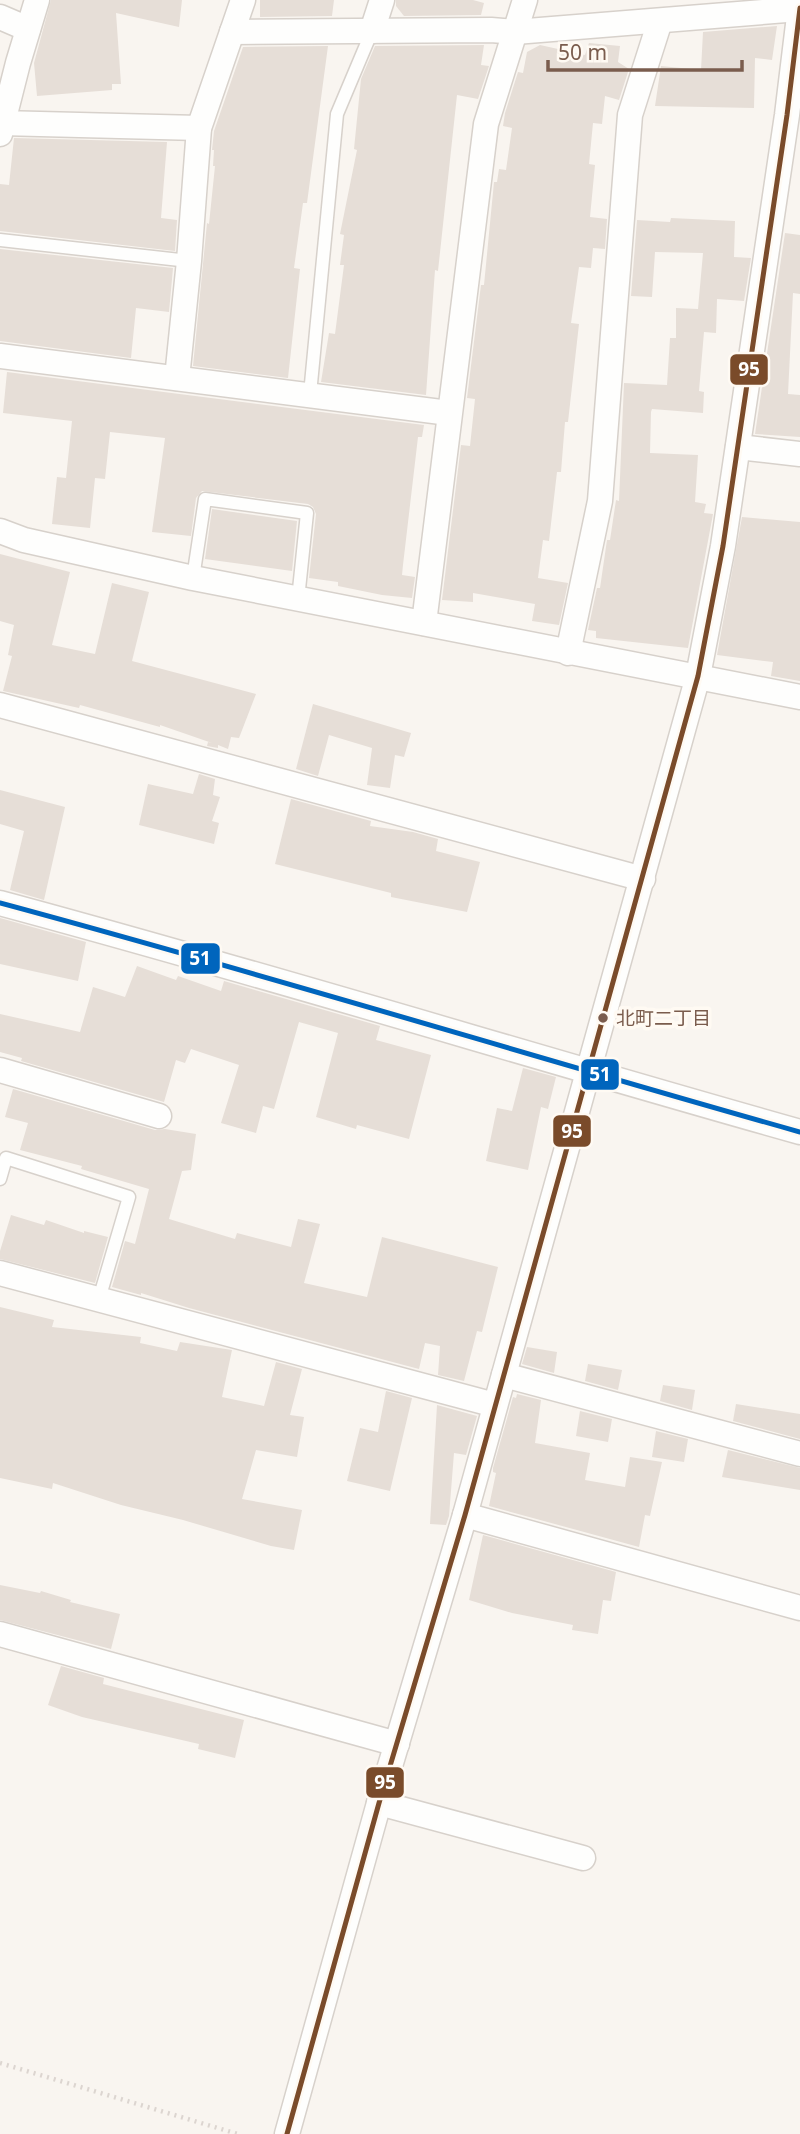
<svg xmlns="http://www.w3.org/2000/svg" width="800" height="2134" font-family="'Noto Sans','Noto Sans JP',sans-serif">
<rect width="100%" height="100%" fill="#f9f5f0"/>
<g fill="#e6ded7">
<polygon points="51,0 182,0 179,27 116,13 121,84 112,84 112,90 37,96 34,63"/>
<polygon points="260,0 334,0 332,16 260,17"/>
<polygon points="396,0 473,0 484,3 481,15 404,16 396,6"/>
<polygon points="777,26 772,60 755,58 754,108 655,106 661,66 701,70 703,32"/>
<polygon points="589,43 620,46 618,62 629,69 619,100 605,96 602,124 593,123 589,164 595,165 590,217 607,219 605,249 593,248 591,268 579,267 571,323 579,324 568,422 565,422 561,472 557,472 549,541 543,540 538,578 568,583 559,625 532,621 535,604 473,593 473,602 442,600 461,445 470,446 475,399 467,398 481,285 484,285 494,182 497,182 499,169 506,170 512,128 503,126 505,113 518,72 523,73 527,52 540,45 585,55"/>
<polygon points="484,45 481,65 489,66 478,99 457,95 438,271 435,270 426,395 321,382 329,333 335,334 344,265 340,265 344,235 340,234 357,150 354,149 361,79 375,46"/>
<polygon points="328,46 307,203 303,203 294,268 300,269 288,378 193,366 207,223 209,224 215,166 213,166 214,150 212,150 214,131 243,47"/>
<polygon points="14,138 167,142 161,218 177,220 175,251 0,231 0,184 9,185"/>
<polygon points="671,218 735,221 734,257 751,258 744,301 717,299 716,333 704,332 699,391 704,392 703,413 652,409 651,412 650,453 698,455 695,502 706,504 704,513 713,514 688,648 596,638 596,631 588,630 597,588 600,588 607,540 610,540 616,500 619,501 624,383 667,385 670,338 676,338 676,308 698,309 703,253 655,252 652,297 631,296 637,220 670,222"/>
<polygon points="785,233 800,235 800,294 793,293 788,394 800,395 800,437 755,434"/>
<polygon points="0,249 173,268 169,312 136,308 131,358 0,341"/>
<polygon points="7,372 424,425 422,437 418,437 403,565 402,575 415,577 412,598 382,595 338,586 338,582 309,578 316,514 313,507 308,504 202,491 196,498 191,536 152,532 165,438 110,432 105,479 95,478 90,528 52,524 57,477 66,478 72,421 3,413"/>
<polygon points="212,509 297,521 292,571 205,559"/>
<polygon points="742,517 800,522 800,681 771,676 773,662 717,655"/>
<polygon points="0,554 70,572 52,645 95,654 112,583 149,592 132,661 256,694 239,738 231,737 228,749 218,745 218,748 207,746 208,742 212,743 160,725 160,727 80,705 79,708 3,691 12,656 8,655 14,625 0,621"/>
<polygon points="313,704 411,733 404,757 395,755 390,788 367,785 372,748 329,735 318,776 296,769"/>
<polygon points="199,774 215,779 213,795 220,797 212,821 219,823 214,844 139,825 148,784 193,794"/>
<polygon points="0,790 65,807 44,900 10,890 24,831 0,824"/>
<polygon points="291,799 371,821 370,826 413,832 438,839 436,851 480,862 467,912 391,897 391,893 275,864"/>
<polygon points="0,918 86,942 78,981 0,964"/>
<polygon points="137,966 176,980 178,976 221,991 224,981 380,1026 376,1040 431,1055 409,1139 357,1125 356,1129 316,1117 338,1033 299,1022 274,1109 263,1106 256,1133 221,1123 239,1065 191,1049 185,1063 176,1060 164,1102 21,1061 22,1058 0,1052 0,1014 80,1032 93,987 125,997"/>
<polygon points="523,1068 556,1077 548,1109 541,1107 528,1170 486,1161 497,1108 512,1111"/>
<polygon points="13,1089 155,1130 165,1129 196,1134 191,1170 182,1171 169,1219 235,1239 237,1233 291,1247 298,1219 320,1224 304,1283 367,1297 382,1237 498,1267 482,1332 477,1331 464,1381 438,1375 440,1346 425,1343 419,1369 189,1308 141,1293 141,1295 112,1287 125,1241 135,1244 149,1189 81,1169 82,1166 20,1150 28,1123 5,1117"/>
<polygon points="11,1215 44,1225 46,1220 84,1233 84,1231 108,1237 95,1283 0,1259 0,1251"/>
<polygon points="0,1307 54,1320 52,1327 141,1337 140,1343 177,1351 180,1342 232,1350 222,1397 264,1406 276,1362 302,1369 290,1415 304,1417 297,1457 256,1450 242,1499 302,1510 294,1550 271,1546 183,1520 121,1505 53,1483 52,1489 0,1478"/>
<polygon points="527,1347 557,1352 554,1373 522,1364"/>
<polygon points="588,1364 622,1370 618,1390 585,1381"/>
<polygon points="663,1385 695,1390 692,1410 660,1401"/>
<polygon points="386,1391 412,1398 390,1491 347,1481 360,1428 378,1432"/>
<polygon points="517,1394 541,1400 535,1443 590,1453 585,1480 625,1487 630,1457 662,1462 650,1516 645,1515 639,1547 489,1506 496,1473 493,1472 493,1468 513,1397 516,1398"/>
<polygon points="736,1404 800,1414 800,1439 733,1421"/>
<polygon points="437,1405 477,1416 466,1455 454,1453 449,1516 446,1525 430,1524"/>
<polygon points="580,1411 612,1419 608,1442 576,1436"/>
<polygon points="656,1431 688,1439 684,1462 652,1457"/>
<polygon points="728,1450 800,1468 800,1490 722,1477"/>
<polygon points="483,1535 616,1572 611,1601 603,1600 598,1634 572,1630 573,1625 512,1613 469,1600"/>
<polygon points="0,1585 40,1593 41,1591 71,1600 70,1602 120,1614 111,1649 0,1620"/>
<polygon points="61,1666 104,1678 103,1684 244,1720 235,1758 198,1749 199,1744 82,1717 48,1705"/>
</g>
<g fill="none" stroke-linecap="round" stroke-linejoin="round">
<defs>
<g id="service">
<polyline points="0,240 189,261"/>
<polyline points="310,394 337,114 372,31"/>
<polyline points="193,578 205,499 307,513 298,599"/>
<polyline points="0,1179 6,1158 129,1197 99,1299"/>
</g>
<g id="minor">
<polyline points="0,17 28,29"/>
<polyline points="372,31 382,0"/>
<polyline points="232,32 491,30 515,32 800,9"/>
<polyline points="0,123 199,128"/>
<polyline points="0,134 18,63 37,0"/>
<polyline points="0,356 449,413"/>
<polyline points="177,378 189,261 199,128 243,0"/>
<polyline points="738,447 800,454"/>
<polyline points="0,531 24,540 193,578 800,697"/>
<polyline points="424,623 486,124 525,0"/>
<polyline points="568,653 600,501 630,115 660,21"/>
<polyline points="0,705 643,879"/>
<path d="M0,903C268,975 533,1057 800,1132"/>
<polyline points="0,1070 159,1116"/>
<polyline points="0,1273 495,1405"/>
<polyline points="504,1375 800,1454"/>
<polyline points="465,1515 800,1608"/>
<polyline points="0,1634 397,1744"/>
<polyline points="379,1803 583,1858"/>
<polyline points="287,2134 379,1803 465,1515 698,676 723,546 787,115 800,8"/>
</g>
</defs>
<use href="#service" stroke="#d7d1cb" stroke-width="15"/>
<use href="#minor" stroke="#d7d1cb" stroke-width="27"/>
<polyline stroke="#dcd5d0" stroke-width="4.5" stroke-dasharray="2 5" stroke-linecap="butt" points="0,2063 238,2134"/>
<use href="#service" stroke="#fefefd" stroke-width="12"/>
<use href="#minor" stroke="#fefefd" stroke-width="24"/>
<defs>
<path id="bus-1" d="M0,903C268,975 533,1057 800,1132"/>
<polyline id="bus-2" points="287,2134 379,1803 465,1515 698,676 723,546 787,115 800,8"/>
</defs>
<use href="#bus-1" stroke="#fffaf3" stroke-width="10"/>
<use href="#bus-2" stroke="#fffaf3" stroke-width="10"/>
<use href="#bus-1" stroke="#0065bd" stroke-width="5"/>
<use href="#bus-2" stroke="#7a4b2a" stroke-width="5"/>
</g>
<circle fill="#7a5c4d" stroke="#fffaf3" stroke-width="2.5" cx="603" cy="1018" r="6"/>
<g text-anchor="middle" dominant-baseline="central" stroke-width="7" stroke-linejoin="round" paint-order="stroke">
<g font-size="19" fill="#7a5c4d" stroke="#fffaf3" text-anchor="start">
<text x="616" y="1018">北町二丁目</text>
</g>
</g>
<g stroke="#fffaf3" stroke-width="2.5">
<rect x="729" y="353" width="40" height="33" rx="7" fill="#7a4b2a"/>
<rect x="180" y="942" width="41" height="33" rx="7" fill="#0065bd"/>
<rect x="580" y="1058" width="40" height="33" rx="7" fill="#0065bd"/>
<rect x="552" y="1114" width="40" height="34" rx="7" fill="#7a4b2a"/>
<rect x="365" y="1766" width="40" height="33" rx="7" fill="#7a4b2a"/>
</g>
<g font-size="19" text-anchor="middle" font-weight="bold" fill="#fff">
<text x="749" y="376">95</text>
<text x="200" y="965">51</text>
<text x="600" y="1081">51</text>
<text x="572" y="1138">95</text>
<text x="385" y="1789">95</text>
</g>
<path d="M548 60v10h194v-10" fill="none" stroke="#7a5c4d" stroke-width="3.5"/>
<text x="558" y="60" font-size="21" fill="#7a5c4d" stroke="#fffaf3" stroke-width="5" paint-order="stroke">50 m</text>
</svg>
